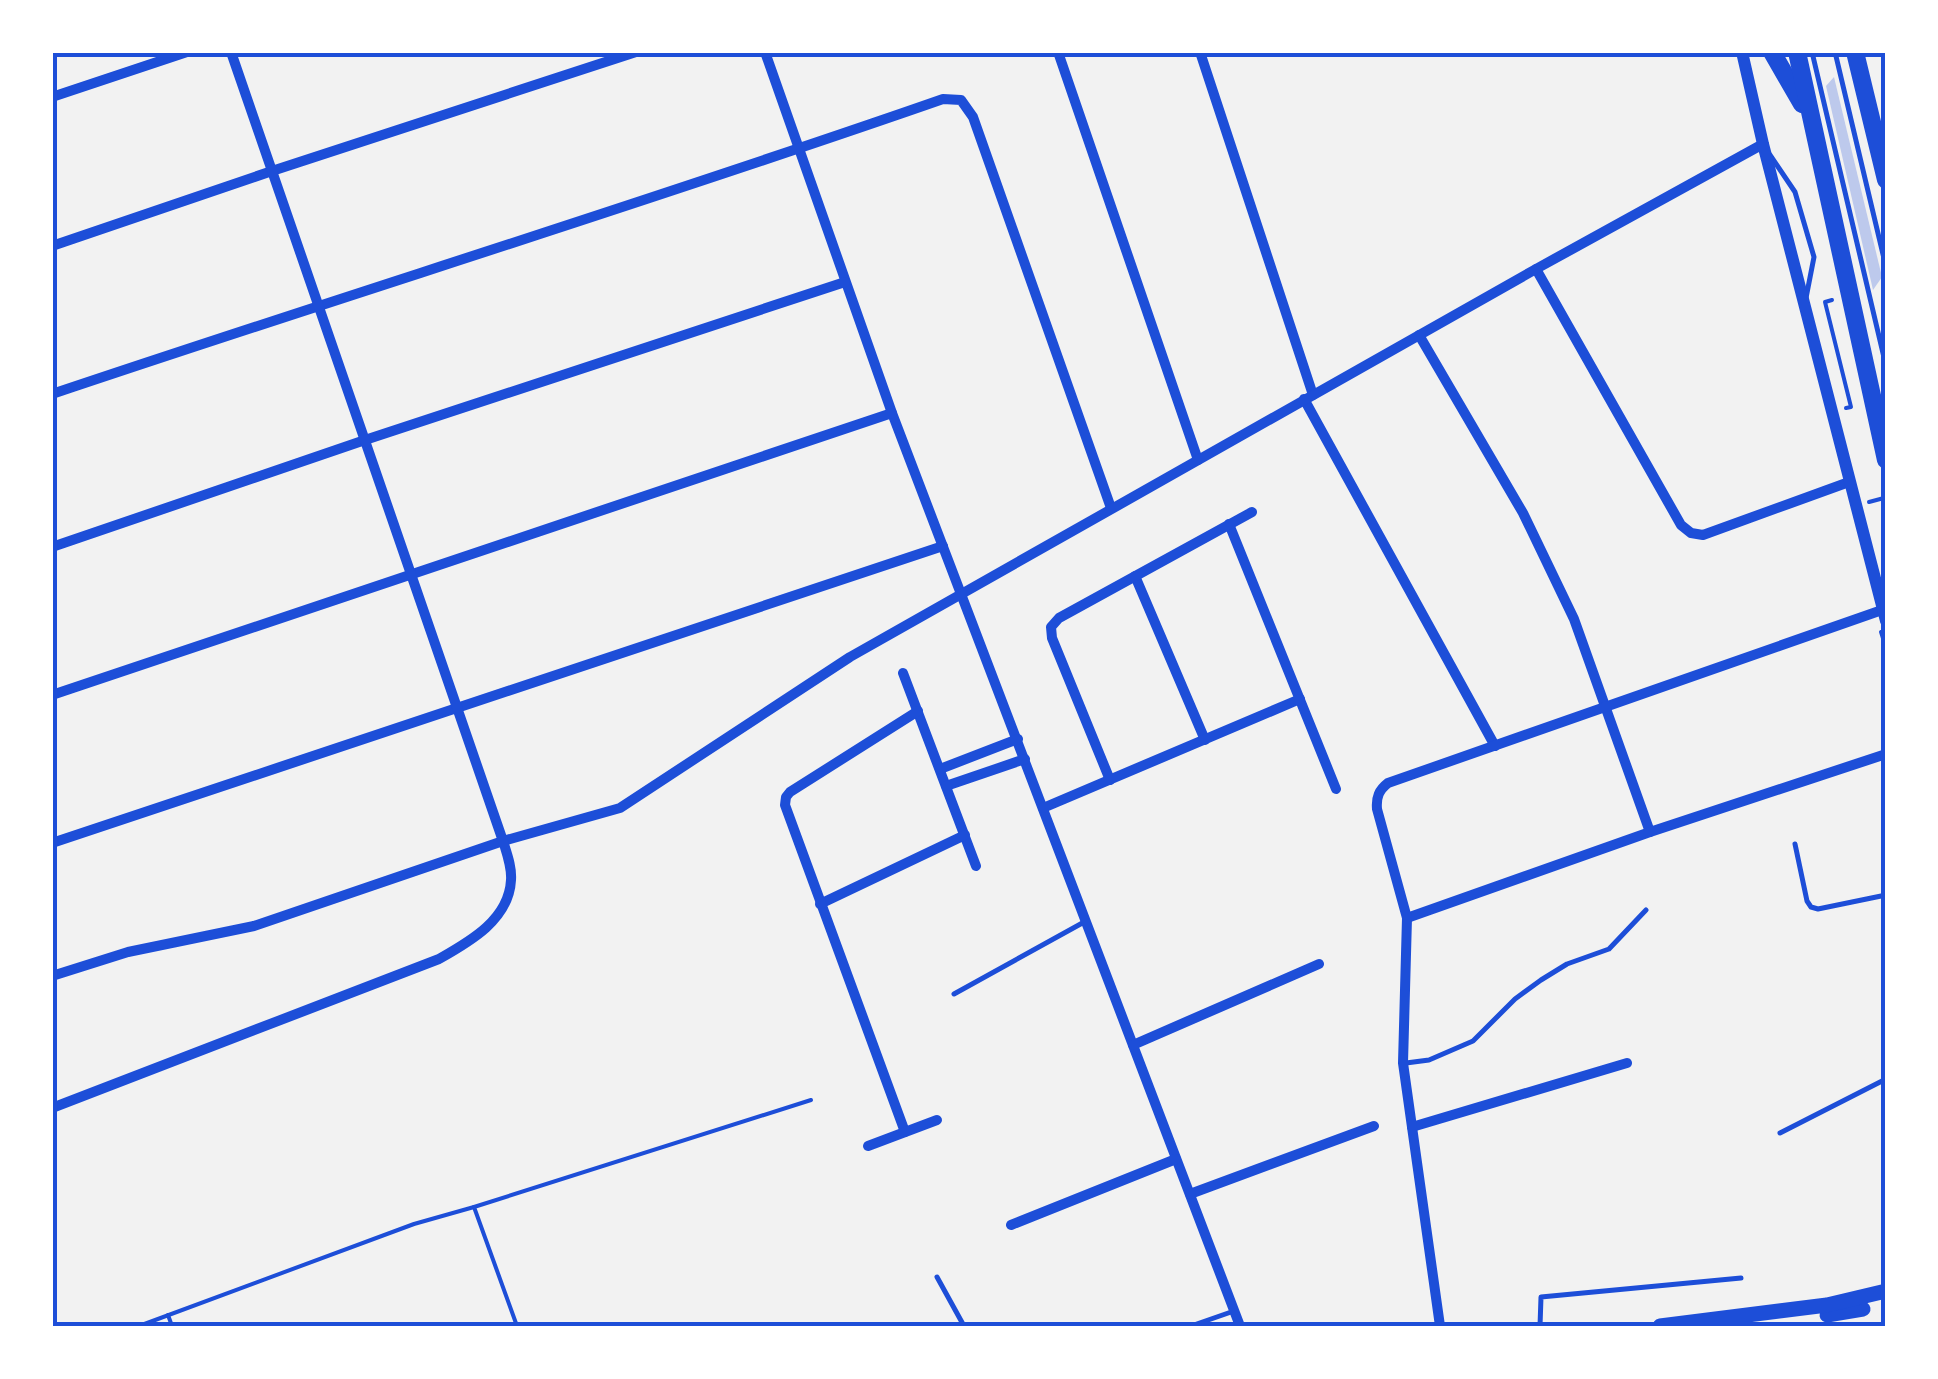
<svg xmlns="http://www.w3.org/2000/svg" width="1938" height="1379" font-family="'Roboto Serif',serif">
<rect width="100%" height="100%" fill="#f2f2f2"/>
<polygon fill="#bdc9ec" points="1834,77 1882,277 1873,290 1826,86"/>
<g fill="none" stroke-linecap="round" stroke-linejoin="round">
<g stroke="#1d4ed8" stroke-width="4">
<polyline points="1832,300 1825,302 1851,407 1846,408"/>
<polyline points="1869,502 1884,498 1886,502"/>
<polyline points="1881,632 1886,648"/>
<polyline points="168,1315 172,1326"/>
<polyline points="139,1326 414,1224 474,1207"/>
<polyline points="517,1326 474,1207 811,1100"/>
</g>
<g stroke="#1d4ed8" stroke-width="5">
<polyline points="1812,52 1886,366"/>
<polyline points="1835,52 1886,267"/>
<polyline points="1770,155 1795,192 1814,257 1806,298"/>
<polyline points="1795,844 1807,901 1811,907 1818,909 1886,895"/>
<polyline points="954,994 1086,921"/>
<polyline points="1406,1063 1429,1060 1473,1041 1515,999 1541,980 1567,964 1609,949 1646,910"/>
<polyline points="1780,1133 1886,1079"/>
<polyline points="937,1277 964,1326"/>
<polyline points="1191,1326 1234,1311"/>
<polyline points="1540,1326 1541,1297 1741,1278"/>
</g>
<g stroke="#1d4ed8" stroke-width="10">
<polyline points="765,52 892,413 1240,1326"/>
<polyline points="1058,52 1198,460"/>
<polyline points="1200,52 1313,395"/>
<polyline points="52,97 187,52"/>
<polyline points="52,246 272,171 636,52"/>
<polyline points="1536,269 1681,525 1691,533 1703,535 1849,482"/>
<polyline points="1419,335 1523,513 1574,619 1650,832"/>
<path d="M52,394C349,294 648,202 943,99L961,100L973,117L1111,508"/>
<polyline points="1304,399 1495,746"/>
<polyline points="1229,524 1336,789"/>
<polyline points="52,547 365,440 845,282"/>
<polyline points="1135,576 1205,740"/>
<polyline points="903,673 976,866"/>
<polyline points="52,695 892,413"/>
<polyline points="940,769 1018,739"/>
<polyline points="1110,780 1052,638 1051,627 1059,618 1252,512"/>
<polyline points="946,786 1025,759"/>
<polyline points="1043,808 1300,699"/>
<polyline points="52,843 943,546"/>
<polyline points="820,904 965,835"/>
<polyline points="1407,918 1650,832 1886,754"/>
<polyline points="52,976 128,952 254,926 503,841 620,808 850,657 1536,269 1763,144"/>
<polyline points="1133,1045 1319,964"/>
<path d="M52,1108L439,959C469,942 509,920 511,880C512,867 507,854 503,841L231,52"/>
<polyline points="1412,1127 1627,1063"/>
<polyline points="905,1132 785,805 786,797 790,792 918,711"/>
<polyline points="868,1146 937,1120"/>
<polyline points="1190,1194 1374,1126"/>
<polyline points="1011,1225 1176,1159"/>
<path d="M1440,1326L1403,1063L1407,918L1377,809C1376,797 1379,790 1388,783L1882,610"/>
</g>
<polyline stroke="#1d4ed8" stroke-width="12" points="1742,52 1763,144 1886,621"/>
<g stroke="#1d4ed8" stroke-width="15">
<polyline points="1827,1315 1863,1309"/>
<polyline points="1660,1326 1827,1305 1886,1291"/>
</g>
<g stroke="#1d4ed8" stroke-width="18">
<polyline points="1772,52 1802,104"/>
<polyline points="1797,52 1886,460"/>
<polyline points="1855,52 1886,180"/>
</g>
</g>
<rect width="1938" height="1379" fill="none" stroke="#ffffff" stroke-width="110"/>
<rect x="55" y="55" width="1828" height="1269" fill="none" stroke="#1d4ed8" stroke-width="4"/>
</svg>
